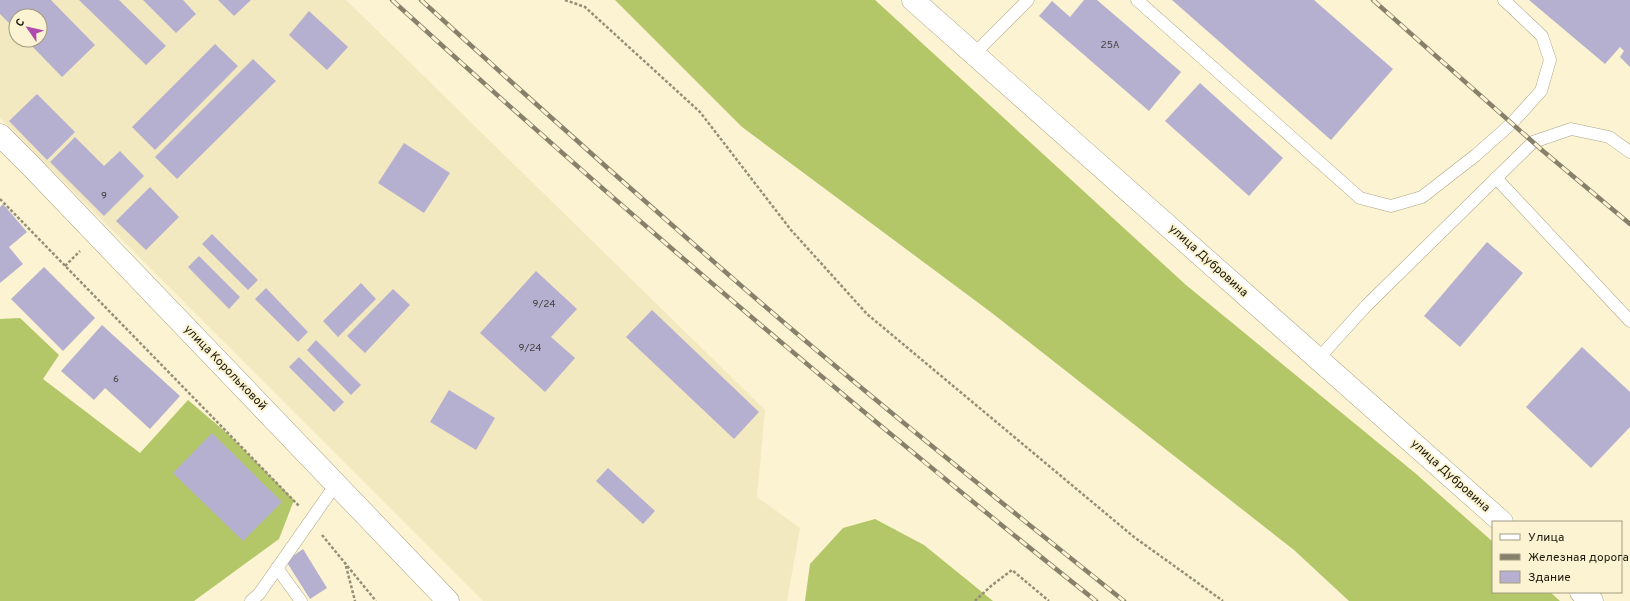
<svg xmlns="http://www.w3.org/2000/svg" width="1630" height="601" font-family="Overpass,sans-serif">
<rect width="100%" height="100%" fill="#fbf3d1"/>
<path fill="#f3e9c0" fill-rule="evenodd" d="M0,0H346L765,410L757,497L800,528L787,601H483L0,118ZM16,16H40V40H16Z"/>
<g fill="#b3c668">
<polygon points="615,0 875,0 1186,285 1415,473 1493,542 1493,592 1550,592 1560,601 1349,601 1294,550 992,313 742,127"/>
<polygon points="20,318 59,355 43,379 140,453 188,400 228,434 294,500 279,539 194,601 0,601 0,319"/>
<polygon points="875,519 924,545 993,601 805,601 810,564 843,528"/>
</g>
<g fill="#b6b0d0">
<polygon points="0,0 51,0 95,45 62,77 26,40 40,40 40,16 16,16 16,30 0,14"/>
<polygon points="79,0 119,0 166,46 146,65"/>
<polygon points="143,0 183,0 196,14 176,33"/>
<polygon points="218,0 251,0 234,16"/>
<polygon points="1084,0 1097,0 1181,72 1149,111 1039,16 1052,1 1070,17"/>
<polygon points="1172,0 1314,0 1393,69 1331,140"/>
<polygon points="1529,0 1630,0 1630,67 1620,57 1624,51 1620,47 1605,64"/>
<polygon points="309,11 348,47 327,70 289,35"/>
<polygon points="215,44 238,66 155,150 132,127"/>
<polygon points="253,59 276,81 177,179 155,157"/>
<polygon points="1200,83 1283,158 1249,196 1165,121"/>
<polygon points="37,94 75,132 47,160 9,121"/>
<polygon points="75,137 104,166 120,151 144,176 104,216 50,162"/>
<polygon points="404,143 450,173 424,213 378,183"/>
<polygon points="150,187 179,217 146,250 116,221"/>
<polygon points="3,204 27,232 9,247 23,264 0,283 0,207"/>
<polygon points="212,234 258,280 248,290 202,244"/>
<polygon points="1487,242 1523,273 1460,347 1424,316"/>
<polygon points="199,256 240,297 229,309 188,267"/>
<polygon points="44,267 95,318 63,351 11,299"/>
<polygon points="536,271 577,309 551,337 575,358 545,392 480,333"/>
<polygon points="361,283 376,299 338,337 323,321"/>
<polygon points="266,288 308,332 298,342 255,299"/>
<polygon points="393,289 410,305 365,353 347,336"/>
<polygon points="652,310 759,412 734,439 626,337"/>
<polygon points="102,325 180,396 150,429 105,388 94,400 61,371"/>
<polygon points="316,340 361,385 351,395 307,350"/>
<polygon points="1582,347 1630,392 1630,427 1591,468 1526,407"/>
<polygon points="299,357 344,402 334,412 289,367"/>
<polygon points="449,390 495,418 476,450 430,422"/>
<polygon points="212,433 282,502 243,541 173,473"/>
<polygon points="608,468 655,511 643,524 596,481"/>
<polygon points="303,549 327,588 310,599 286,561"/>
</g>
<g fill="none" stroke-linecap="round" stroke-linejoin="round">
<defs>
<g id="service">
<polyline points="1137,0 1360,198 1391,206 1422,197 1476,155 1512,123 1541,91 1550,60 1542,36 1504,0"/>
<polyline points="974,54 1028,0"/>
<polyline points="1496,178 1630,321"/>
<polyline points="1318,359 1366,306 1533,142 1571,129 1609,137 1630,152"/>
<polyline points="277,568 301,601"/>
<polyline points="251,601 259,594 336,484"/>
</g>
<g id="secondary">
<polyline points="913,0 1502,522"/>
<polyline points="0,135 32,167 448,601"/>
<polyline points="1581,592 1592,601"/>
</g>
</defs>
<use href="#service" stroke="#aca485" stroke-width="13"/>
<use href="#secondary" stroke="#aca485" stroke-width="23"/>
<g stroke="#958f78" stroke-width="2.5" stroke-dasharray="3 2" stroke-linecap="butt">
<polyline points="565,0 585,7 700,112 791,230 867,314 1134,537 1223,601"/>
<polyline points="0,199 299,506"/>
<polyline points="65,266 80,251"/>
<polyline points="322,535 376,601"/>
<polyline points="346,566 355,601"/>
<polyline points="975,601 991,586 1012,570 1049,601"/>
</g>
<use href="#service" stroke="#fff" stroke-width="12"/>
<use href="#secondary" stroke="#fff" stroke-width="22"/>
<defs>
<g id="rail">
<path d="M392,0C620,208 855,409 1096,601"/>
<path d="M421,0C523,93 626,185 730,276C858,388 991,494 1124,601"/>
<polyline points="1373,0 1543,151 1630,224"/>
</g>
</defs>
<use href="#rail" stroke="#87816b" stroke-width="4.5"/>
<use href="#rail" stroke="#fbf3d1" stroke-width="3" stroke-dasharray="9" stroke-linecap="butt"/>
</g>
<g text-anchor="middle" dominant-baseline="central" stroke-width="4" stroke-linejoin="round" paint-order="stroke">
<g font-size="10" fill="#43403e">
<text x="1110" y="45">25А</text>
<text x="104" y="196">9</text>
<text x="544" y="304">9/24</text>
<text x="530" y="348">9/24</text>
<text x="116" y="379">6</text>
</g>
<g font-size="12" fill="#1d1a0e" stroke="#fbf3d1">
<text transform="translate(1208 261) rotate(42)">улица Дубровина</text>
<text transform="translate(225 368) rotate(46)">улица Корольковой</text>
<text transform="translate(1450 476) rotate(42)">улица Дубровина</text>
</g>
</g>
<rect x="1492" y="521" width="130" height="72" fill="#fbf3d1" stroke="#a29c83"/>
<rect x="1500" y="534" width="20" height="6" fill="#ffffff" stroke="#a29c83"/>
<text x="1528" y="541" font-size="12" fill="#1d1a0e">Улица</text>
<rect x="1500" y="554" width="20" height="6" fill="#87816b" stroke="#a29c83"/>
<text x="1528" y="561" font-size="12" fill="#1d1a0e">Железная дорога</text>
<rect x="1500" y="571" width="20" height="12" fill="#b6b0d0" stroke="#a29c83"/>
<text x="1528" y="581" font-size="12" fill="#1d1a0e">Здание</text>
<g transform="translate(28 28) rotate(304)"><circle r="19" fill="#fbf3d1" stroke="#a29c83"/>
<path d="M0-3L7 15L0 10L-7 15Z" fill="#b14aae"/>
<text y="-6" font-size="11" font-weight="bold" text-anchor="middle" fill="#1d1a0e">С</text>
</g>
</svg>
